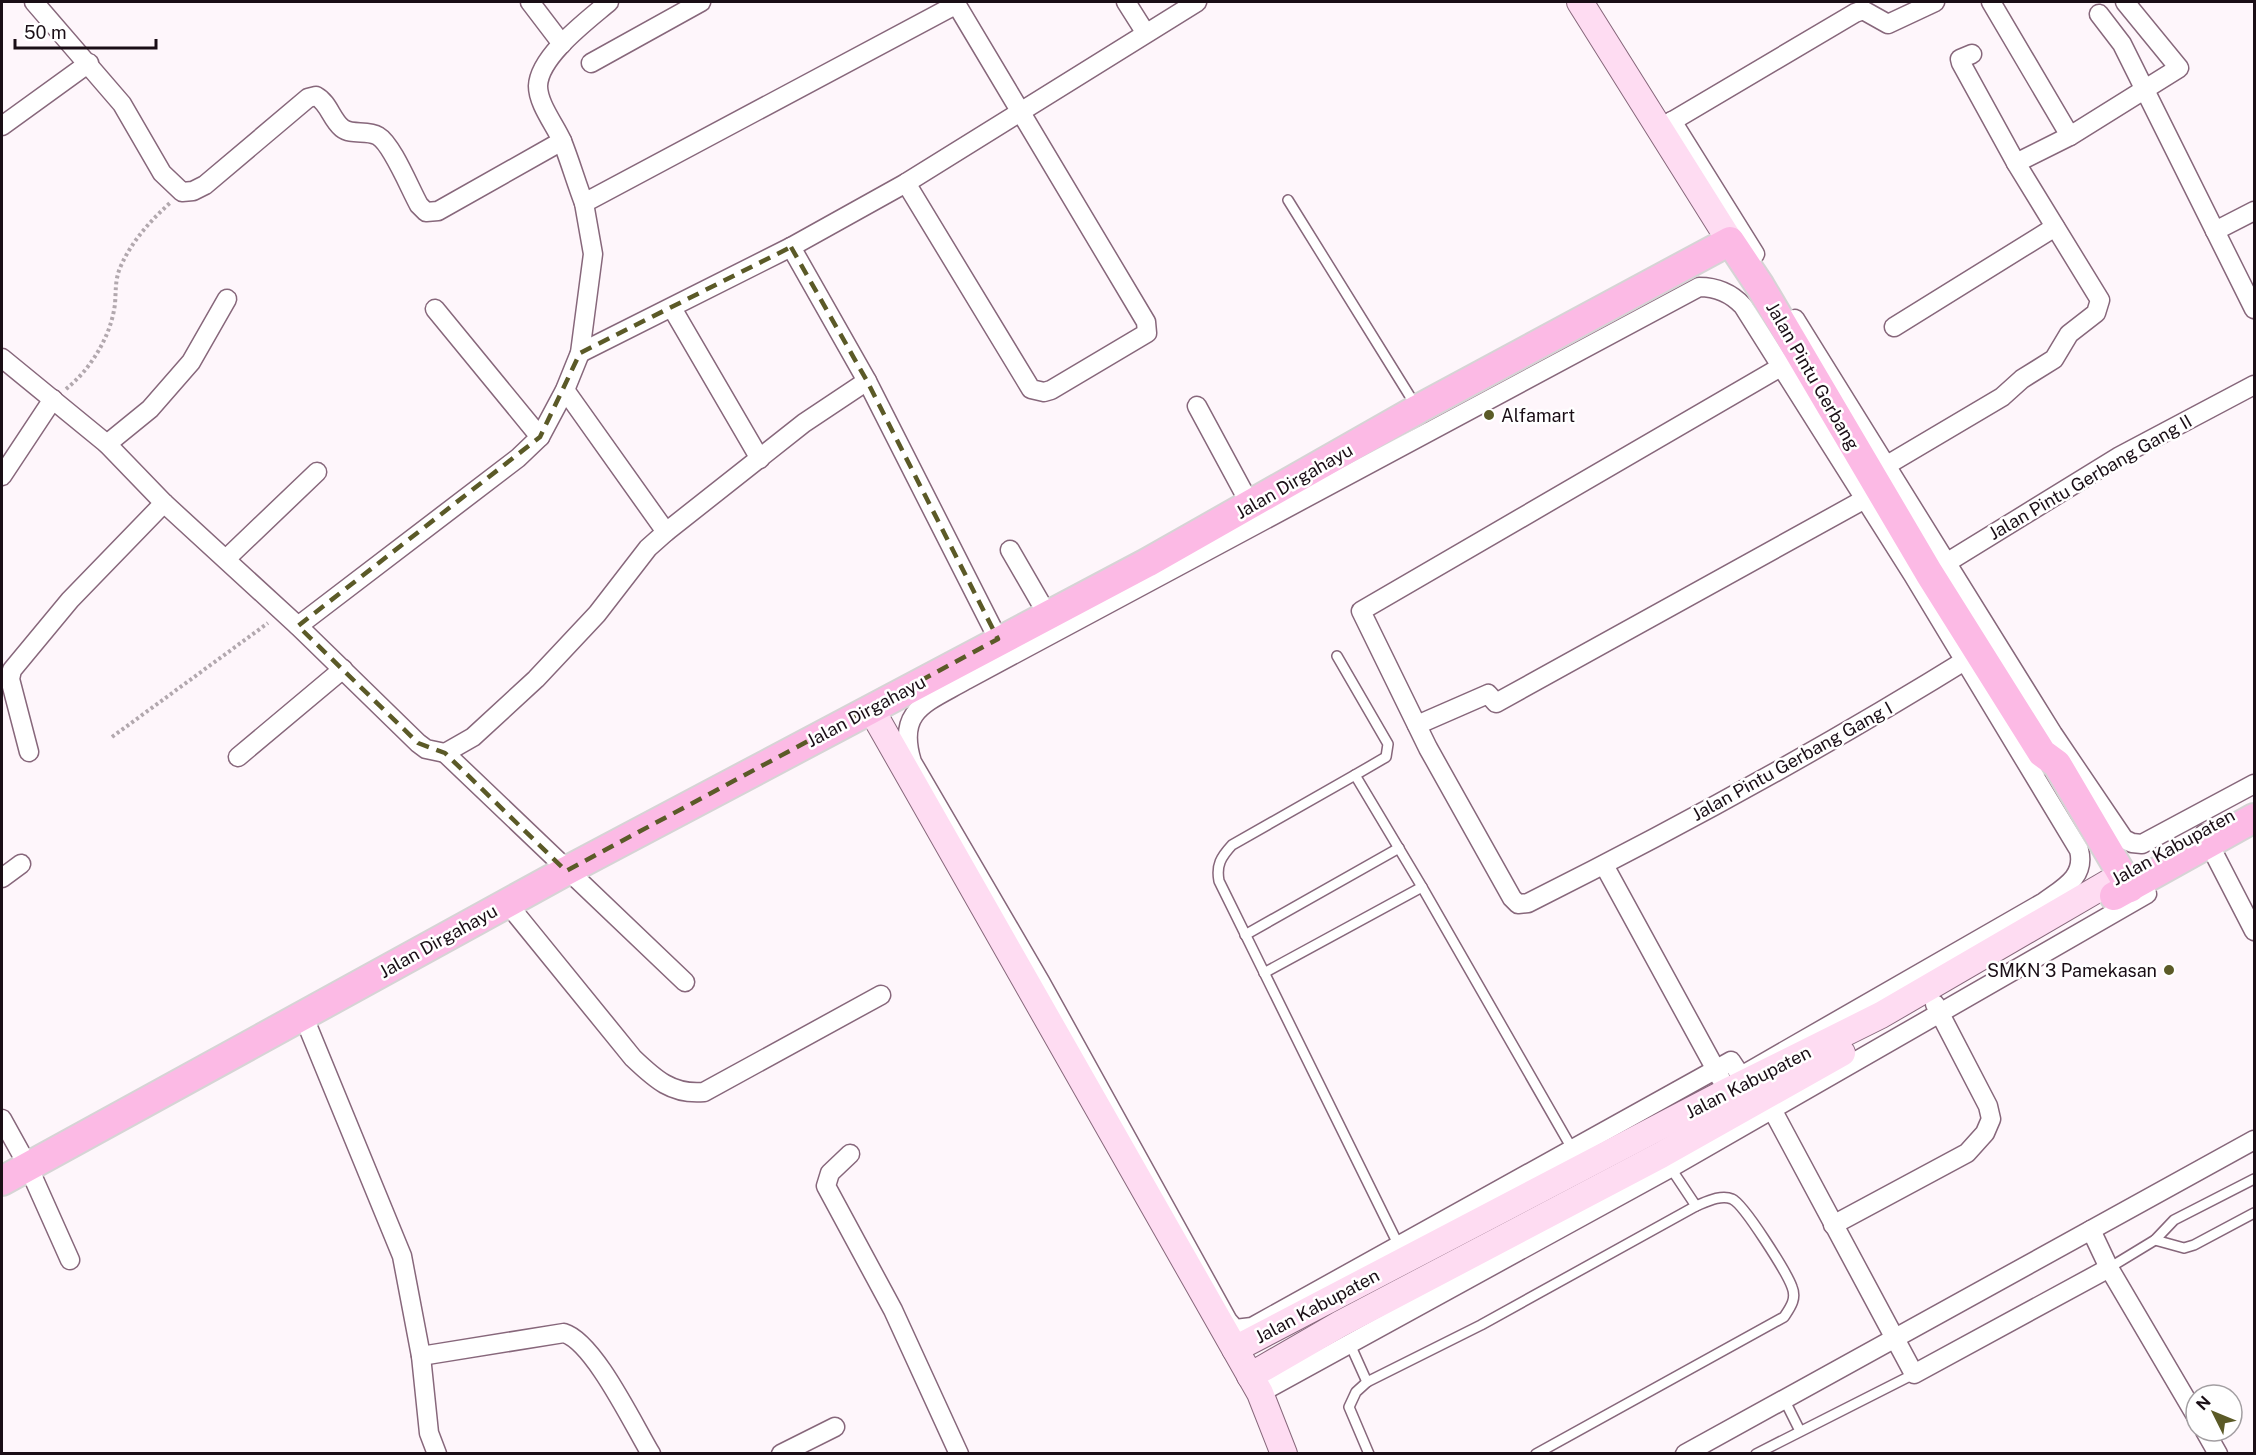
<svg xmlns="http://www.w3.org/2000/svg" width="2256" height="1455" font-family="'Public Sans',sans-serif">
<rect width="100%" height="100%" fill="#fef6fb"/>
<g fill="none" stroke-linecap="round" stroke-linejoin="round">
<defs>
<g id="lane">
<polyline points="1288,200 1416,406"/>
<polyline points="1337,656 1388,744 1386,757 1355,775"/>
<polyline points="1245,935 1399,848"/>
<polyline points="1264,973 1422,887"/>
<polyline points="2155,1240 2184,1248 2194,1245 2254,1213"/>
<path d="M1400,1248L1219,881C1216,865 1221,857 1232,845L1355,775L1422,887L1574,1152"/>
<polyline points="2109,1268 2155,1240 2174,1220 2254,1179"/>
<polyline points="1349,1342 1367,1382 1481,1325 1696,1206 1670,1167"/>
<polyline points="1367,1382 1356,1392 1349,1407 1369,1454"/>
<polyline points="1784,1399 1800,1431"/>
<path d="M1536,1454L1784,1317C1790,1308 1797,1299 1792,1287C1787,1273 1744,1204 1732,1199C1721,1194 1706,1202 1696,1206"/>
<polyline points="1756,1454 1914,1374"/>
</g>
<g id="street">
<path d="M34,2L122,104L162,173L182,192L193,191L205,185L308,98L316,96C329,103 331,119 342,128C352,136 367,129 378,136C392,144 410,189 419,205L426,212L438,211L562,141"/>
<polyline points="530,2 562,44"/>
<polyline points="1126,2 1145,32"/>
<polyline points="1991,2 2070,136"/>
<polyline points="2099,14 2122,44 2254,309"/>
<polyline points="591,63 701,2"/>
<polyline points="1672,121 1755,254"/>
<polyline points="2,126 89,63"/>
<polyline points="1664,126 1855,13 1863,10 1888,24 1935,2"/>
<polyline points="2016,163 2070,136 2179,68 2125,2"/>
<polyline points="906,183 1031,389 1044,392 1051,390 1147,333 1146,322 955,2"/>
<path d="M584,203C576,182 570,161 562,141C555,125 538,104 538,86C539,56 588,20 609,2"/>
<polyline points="2215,231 2254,211"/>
<polyline points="791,247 867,381 998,639"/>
<path d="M1699,287C1717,287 1731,293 1743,306L1913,575L2079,850C2086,877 2063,888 2044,902L1741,1076L1731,1061L1252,1327L1235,1329L1228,1321L1041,983L912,762C896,710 926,703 966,680Z"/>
<polyline points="672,308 760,459"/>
<polyline points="435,309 540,437"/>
<polyline points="1795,319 2053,734 2124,839 2132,843 2142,844 2254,784"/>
<polyline points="1894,327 2055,227"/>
<polyline points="580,353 791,247 906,183 1197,2"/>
<polyline points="2,358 107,444 164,503 298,626 418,743 426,749 445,753 473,737 536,679 597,614 648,548 666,532 804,423 867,381"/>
<path d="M1791,361L1361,611L1428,748L1512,898L1518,904L1528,903C1680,827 1829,745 1974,655"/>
<polyline points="565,390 666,532"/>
<polyline points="1197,406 1251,506"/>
<polyline points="107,444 150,409 191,362 227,299"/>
<polyline points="1877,471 2002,397 2022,379 2054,359 2069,334 2096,313 2100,300 2016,163 1961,63 1960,59 1972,54"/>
<polyline points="2,476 53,399"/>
<polyline points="1010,550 1047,614"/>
<polyline points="226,559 317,472"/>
<polyline points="1938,568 2120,456 2254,385"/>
<polyline points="298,626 518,458 540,437 565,390 580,353 593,254 584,203 957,4"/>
<polyline points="1417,725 1488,694 1496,703 1874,494"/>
<polyline points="29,752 10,679 12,670 70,600 164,503"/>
<polyline points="445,753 685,982"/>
<polyline points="238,757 343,669"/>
<polyline points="2204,834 2254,931"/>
<polyline points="1604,865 1721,1079"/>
<polyline points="2,878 21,864"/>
<path d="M507,903L633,1058C655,1079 672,1095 704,1092L881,995"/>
<polyline points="303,1015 402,1256 421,1356 429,1433 437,1454"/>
<polyline points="1766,1098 1914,1374 2109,1268"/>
<polyline points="2,1119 28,1166 70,1260"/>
<polyline points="850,1154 830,1173 826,1186 893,1310 959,1454"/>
<polyline points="1833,1225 1967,1153 1985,1133 1991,1119 1988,1106 1935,1004"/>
<polyline points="2091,1230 2109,1268 2196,1416"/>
<path d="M421,1356L564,1333C594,1342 633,1424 651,1454"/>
<polyline points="1260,1393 1670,1168 2147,894"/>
<polyline points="2205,1431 2218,1454"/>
<polyline points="781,1454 835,1427"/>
<polyline points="1685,1454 2254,1140"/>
</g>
<g id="secondary">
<polyline points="1580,2 1730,241"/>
<polyline points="871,709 1260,1393 1284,1454"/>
<polyline points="1235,1349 1728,1091 1881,1015 2108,883"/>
<polyline points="1250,1376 1340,1324 1661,1155 1842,1053"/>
</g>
<g id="primary">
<polyline points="2114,896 2254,818"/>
<polyline points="2,1181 566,871 1147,563 1418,409 1730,241 1760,286 1929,573 2042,753 2057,764 2130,888"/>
</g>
</defs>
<use href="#lane" stroke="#87677b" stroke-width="12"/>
<use href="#street" stroke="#87677b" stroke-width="21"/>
<use href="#secondary" stroke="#87677b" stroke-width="28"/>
<use href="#primary" stroke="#d6d4d5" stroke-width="32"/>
<g stroke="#b2a8ae" stroke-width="4" stroke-dasharray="3 3" stroke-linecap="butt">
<path d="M66,389C91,369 111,336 115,304C116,291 115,280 120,268C131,242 150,221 170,203"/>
<polyline points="112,737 268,623"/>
</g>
<use href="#lane" stroke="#fff" stroke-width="9"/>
<use href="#street" stroke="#fff" stroke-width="18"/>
<use href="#secondary" stroke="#fedcf2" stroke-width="26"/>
<use href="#primary" stroke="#fcbae5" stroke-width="28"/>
</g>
<path fill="none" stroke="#5b5a27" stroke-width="4.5" stroke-dasharray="12 8" stroke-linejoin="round" d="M791,247L867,381L998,639L566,871L445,753L418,743L298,626L540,437L580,353Z"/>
<g fill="#5b5a27" stroke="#fff" stroke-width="2">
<circle cx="1489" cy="415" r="6"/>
<circle cx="2169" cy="970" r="6"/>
</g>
<g text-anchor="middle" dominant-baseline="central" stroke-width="5" stroke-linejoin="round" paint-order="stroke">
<g font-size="18" fill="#1a0e16" stroke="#fff">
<text transform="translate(1813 376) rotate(60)">Jalan Pintu Gerbang</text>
<text transform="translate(2090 477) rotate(-30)">Jalan Pintu Gerbang Gang II</text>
<text transform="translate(1294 481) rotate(-30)">Jalan Dirgahayu</text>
<text transform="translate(866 711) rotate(-28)">Jalan Dirgahayu</text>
<text transform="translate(1792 761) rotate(-29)">Jalan Pintu Gerbang Gang I</text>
<text transform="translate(2173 847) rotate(-29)">Jalan Kabupaten</text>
<text transform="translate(438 941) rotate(-29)">Jalan Dirgahayu</text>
<text transform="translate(1748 1082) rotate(-27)">Jalan Kabupaten</text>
<text transform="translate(1317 1306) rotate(-28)">Jalan Kabupaten</text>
</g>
<g font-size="18" fill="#1a0e16" stroke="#fff" text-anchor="start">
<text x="1501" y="415">Alfamart</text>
<text x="2157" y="970" text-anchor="end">SMKN 3 Pamekasan</text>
</g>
</g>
<rect width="2256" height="1455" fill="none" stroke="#1a0e16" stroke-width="6"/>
<g transform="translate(2214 1413) rotate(313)"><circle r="28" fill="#ffffff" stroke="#a39fa2" stroke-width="1.5"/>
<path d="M0-4.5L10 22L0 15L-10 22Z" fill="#5b5a27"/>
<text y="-9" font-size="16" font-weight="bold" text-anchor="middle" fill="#1a0e16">N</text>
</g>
<path d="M15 39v9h141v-9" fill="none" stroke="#1a0e16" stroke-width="3"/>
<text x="24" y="39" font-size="18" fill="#1a0e16" stroke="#ffffff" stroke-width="4.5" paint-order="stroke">50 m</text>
</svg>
